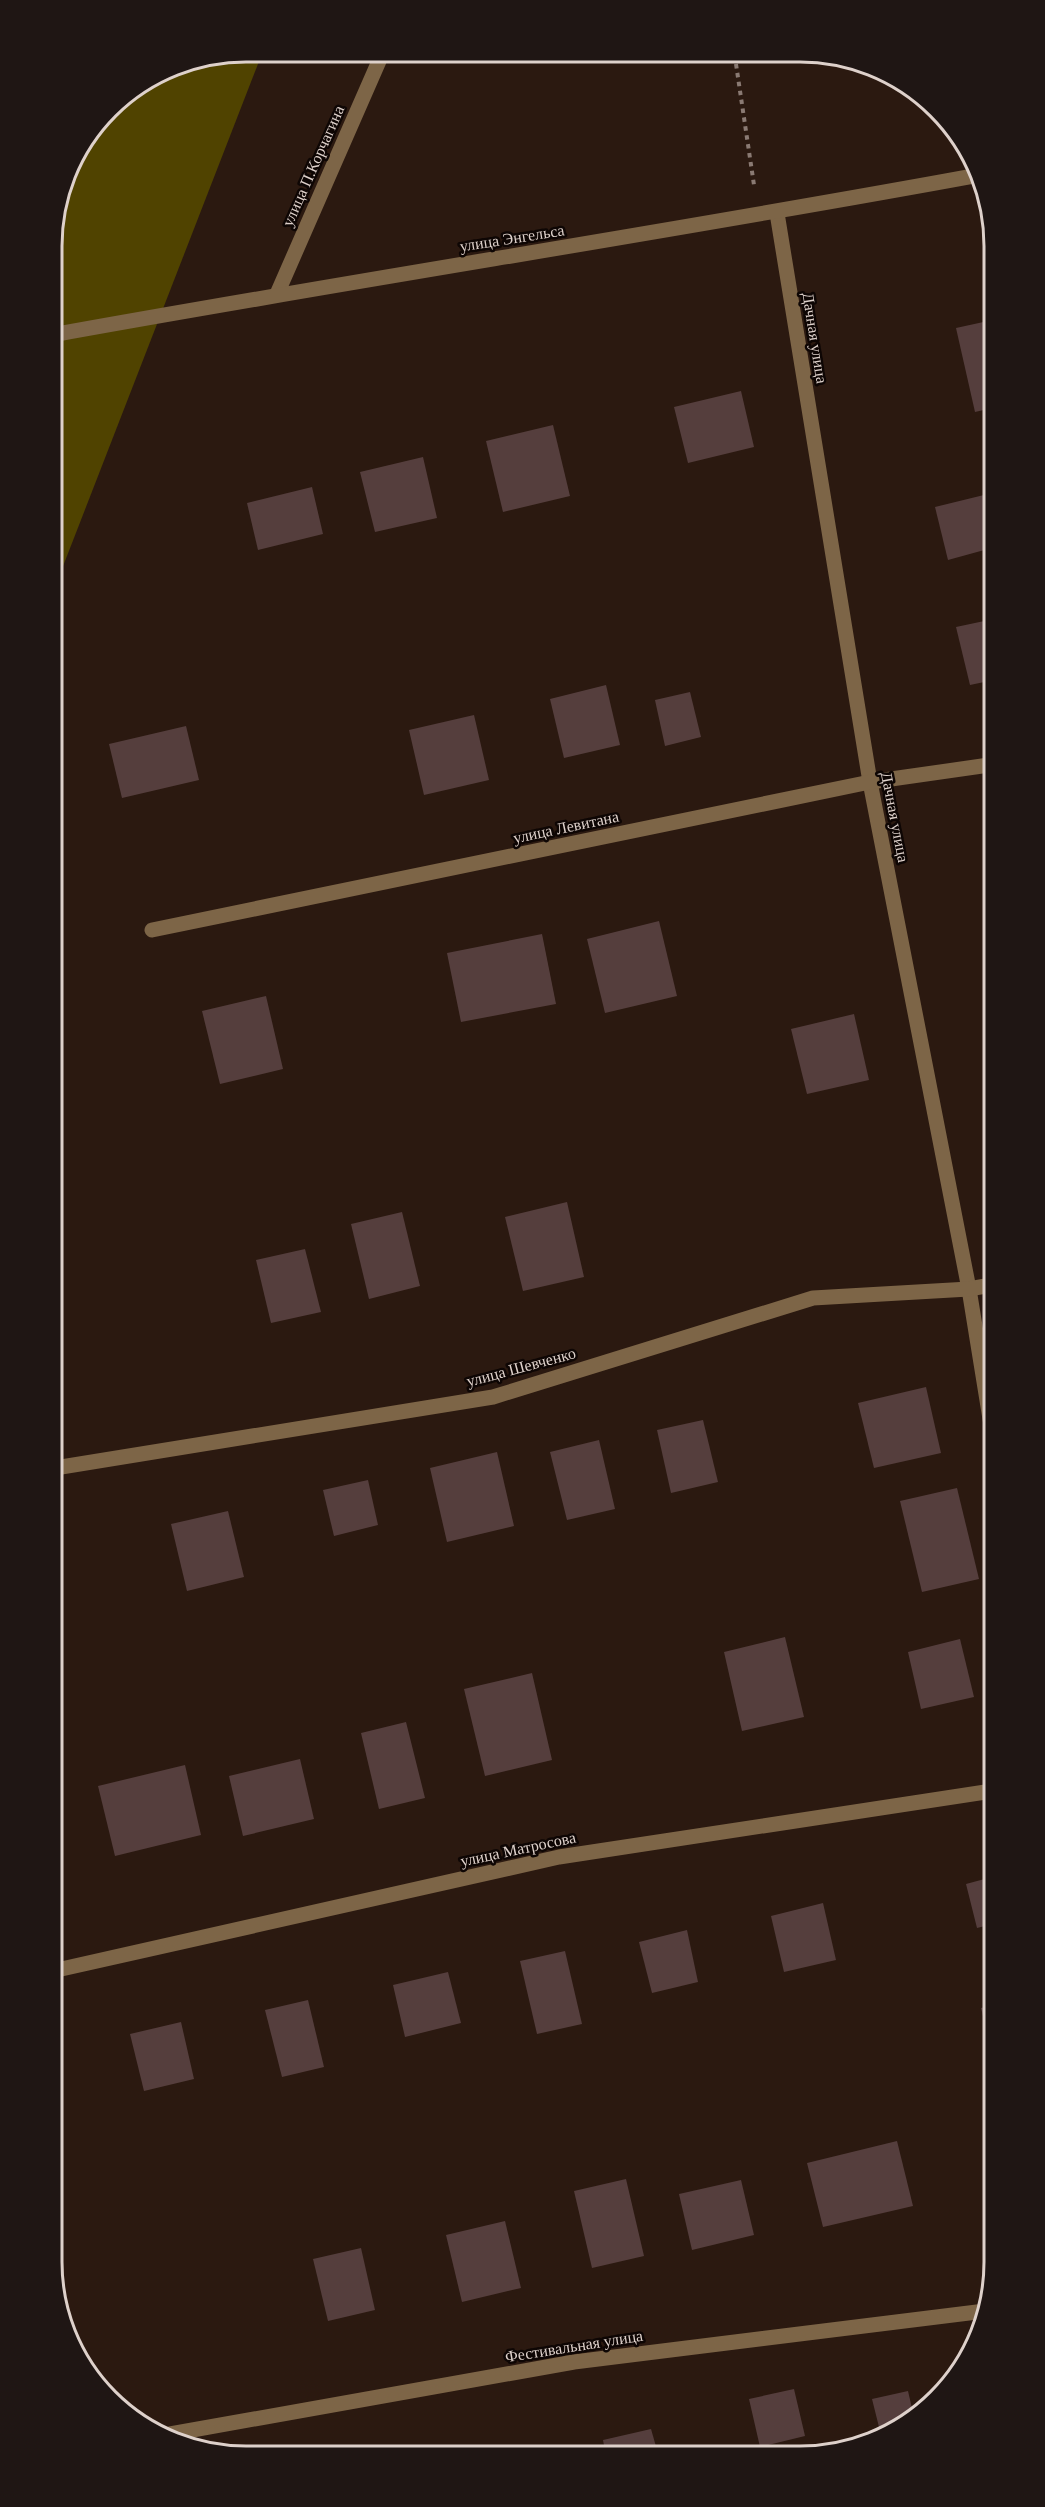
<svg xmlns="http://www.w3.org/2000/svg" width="1045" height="2507" font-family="Georgia,serif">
<rect width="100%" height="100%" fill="#2b1910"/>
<polygon fill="#504300" points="246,51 263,51 53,592 51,233 71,160 117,100 172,66"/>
<g fill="#553e3d">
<polygon points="988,321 988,409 975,412 956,328"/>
<polygon points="741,391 754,447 688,463 674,407"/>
<polygon points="553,425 570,496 503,512 486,441"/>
<polygon points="423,457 437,518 375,532 360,472"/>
<polygon points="312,487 323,534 258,550 247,503"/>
<polygon points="988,494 988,549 948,560 935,507"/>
<polygon points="989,620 989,681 970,685 956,627"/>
<polygon points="606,685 620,745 564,758 550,699"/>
<polygon points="690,692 701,737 665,746 655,700"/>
<polygon points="474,715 489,780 424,795 409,730"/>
<polygon points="186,726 199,780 122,798 109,744"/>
<polygon points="659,921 677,996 605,1013 587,939"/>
<polygon points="542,934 556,1004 461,1022 447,953"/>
<polygon points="266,996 283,1069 220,1084 202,1011"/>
<polygon points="854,1014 869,1080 807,1094 791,1029"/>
<polygon points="567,1202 584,1277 523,1291 505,1217"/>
<polygon points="402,1212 420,1286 369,1299 351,1224"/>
<polygon points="305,1249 321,1312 271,1323 256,1260"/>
<polygon points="926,1387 941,1453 874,1468 858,1403"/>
<polygon points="703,1420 718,1482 671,1493 657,1430"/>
<polygon points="599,1440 615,1509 567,1520 550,1452"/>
<polygon points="497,1452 514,1526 447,1542 430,1468"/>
<polygon points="368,1480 378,1525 334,1536 323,1490"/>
<polygon points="957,1488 979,1579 922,1592 900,1501"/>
<polygon points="228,1511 244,1577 187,1591 171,1524"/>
<polygon points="785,1637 804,1717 742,1731 724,1652"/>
<polygon points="960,1639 974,1697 921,1709 908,1652"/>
<polygon points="532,1673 552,1760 485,1776 464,1689"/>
<polygon points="406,1722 425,1798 379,1809 361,1733"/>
<polygon points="300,1759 314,1819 243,1836 229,1776"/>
<polygon points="185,1765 201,1835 115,1856 98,1786"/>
<polygon points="992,1877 993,1924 977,1928 966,1884"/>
<polygon points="823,1903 836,1960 784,1972 771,1916"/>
<polygon points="687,1930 698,1982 652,1993 639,1942"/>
<polygon points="565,1951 582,2024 537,2034 520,1961"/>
<polygon points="448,1972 461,2023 405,2037 393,1985"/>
<polygon points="308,2000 324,2067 282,2077 265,2010"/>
<polygon points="993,2005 993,2053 992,2053 981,2008"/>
<polygon points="181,2022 194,2079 144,2091 130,2034"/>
<polygon points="897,2141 913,2206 823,2227 807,2163"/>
<polygon points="626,2179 644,2256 592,2268 574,2191"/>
<polygon points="741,2180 754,2235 692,2250 679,2194"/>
<polygon points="505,2221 521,2288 462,2302 446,2235"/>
<polygon points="361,2248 375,2310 328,2321 313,2259"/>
<polygon points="67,2311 80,2361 79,2361 58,2313"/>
<polygon points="794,2389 805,2436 760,2447 749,2399"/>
<polygon points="908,2391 914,2417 881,2435 872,2399"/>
<polygon points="651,2429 657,2450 605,2451 603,2440"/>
</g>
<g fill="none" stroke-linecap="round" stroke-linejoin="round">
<polyline stroke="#8a7a73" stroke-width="4" stroke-dasharray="4.5 4.5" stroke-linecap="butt" points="736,64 754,185"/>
<g stroke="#7d6547" stroke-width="15">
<polyline points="777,213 870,782 969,1289 991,1425"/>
<polyline points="277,294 383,52"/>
<path d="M52,335C360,279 670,232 979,175"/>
<polyline points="152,930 870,782 989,765"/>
<polyline points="55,1468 493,1397 813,1298 969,1289 991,1285"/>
<polyline points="57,1970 559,1857 992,1791"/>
<polyline points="170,2434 574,2362 985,2311"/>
</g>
</g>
<g text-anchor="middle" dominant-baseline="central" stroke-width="5" stroke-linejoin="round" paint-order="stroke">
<g font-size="16" fill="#ded1cb" stroke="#0e0604">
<text transform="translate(313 166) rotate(-66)">улица П.Корчагина</text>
<text transform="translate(512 238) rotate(-9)">улица Энгельса</text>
<text transform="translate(815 338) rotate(81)">Дачная улица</text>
<text transform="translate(895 817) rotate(79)">Дачная улица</text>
<text transform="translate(566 827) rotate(-12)">улица Левитана</text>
<text transform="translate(521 1367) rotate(-15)">улица Шевченко</text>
<text transform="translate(518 1849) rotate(-12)">улица Матросова</text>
<text transform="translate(574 2346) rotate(-9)">Фестивальная улица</text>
</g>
</g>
<path d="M0 0H1045V2507H0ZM246 62H800A184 184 0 0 1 984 246V2262A184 184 0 0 1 800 2446H246A184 184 0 0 1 62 2262V246A184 184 0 0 1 246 62Z" fill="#1f1614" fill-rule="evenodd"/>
<path fill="none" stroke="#ded1cb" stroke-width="3" d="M246 62H800A184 184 0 0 1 984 246V2262A184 184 0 0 1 800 2446H246A184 184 0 0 1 62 2262V246A184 184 0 0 1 246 62Z"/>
</svg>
